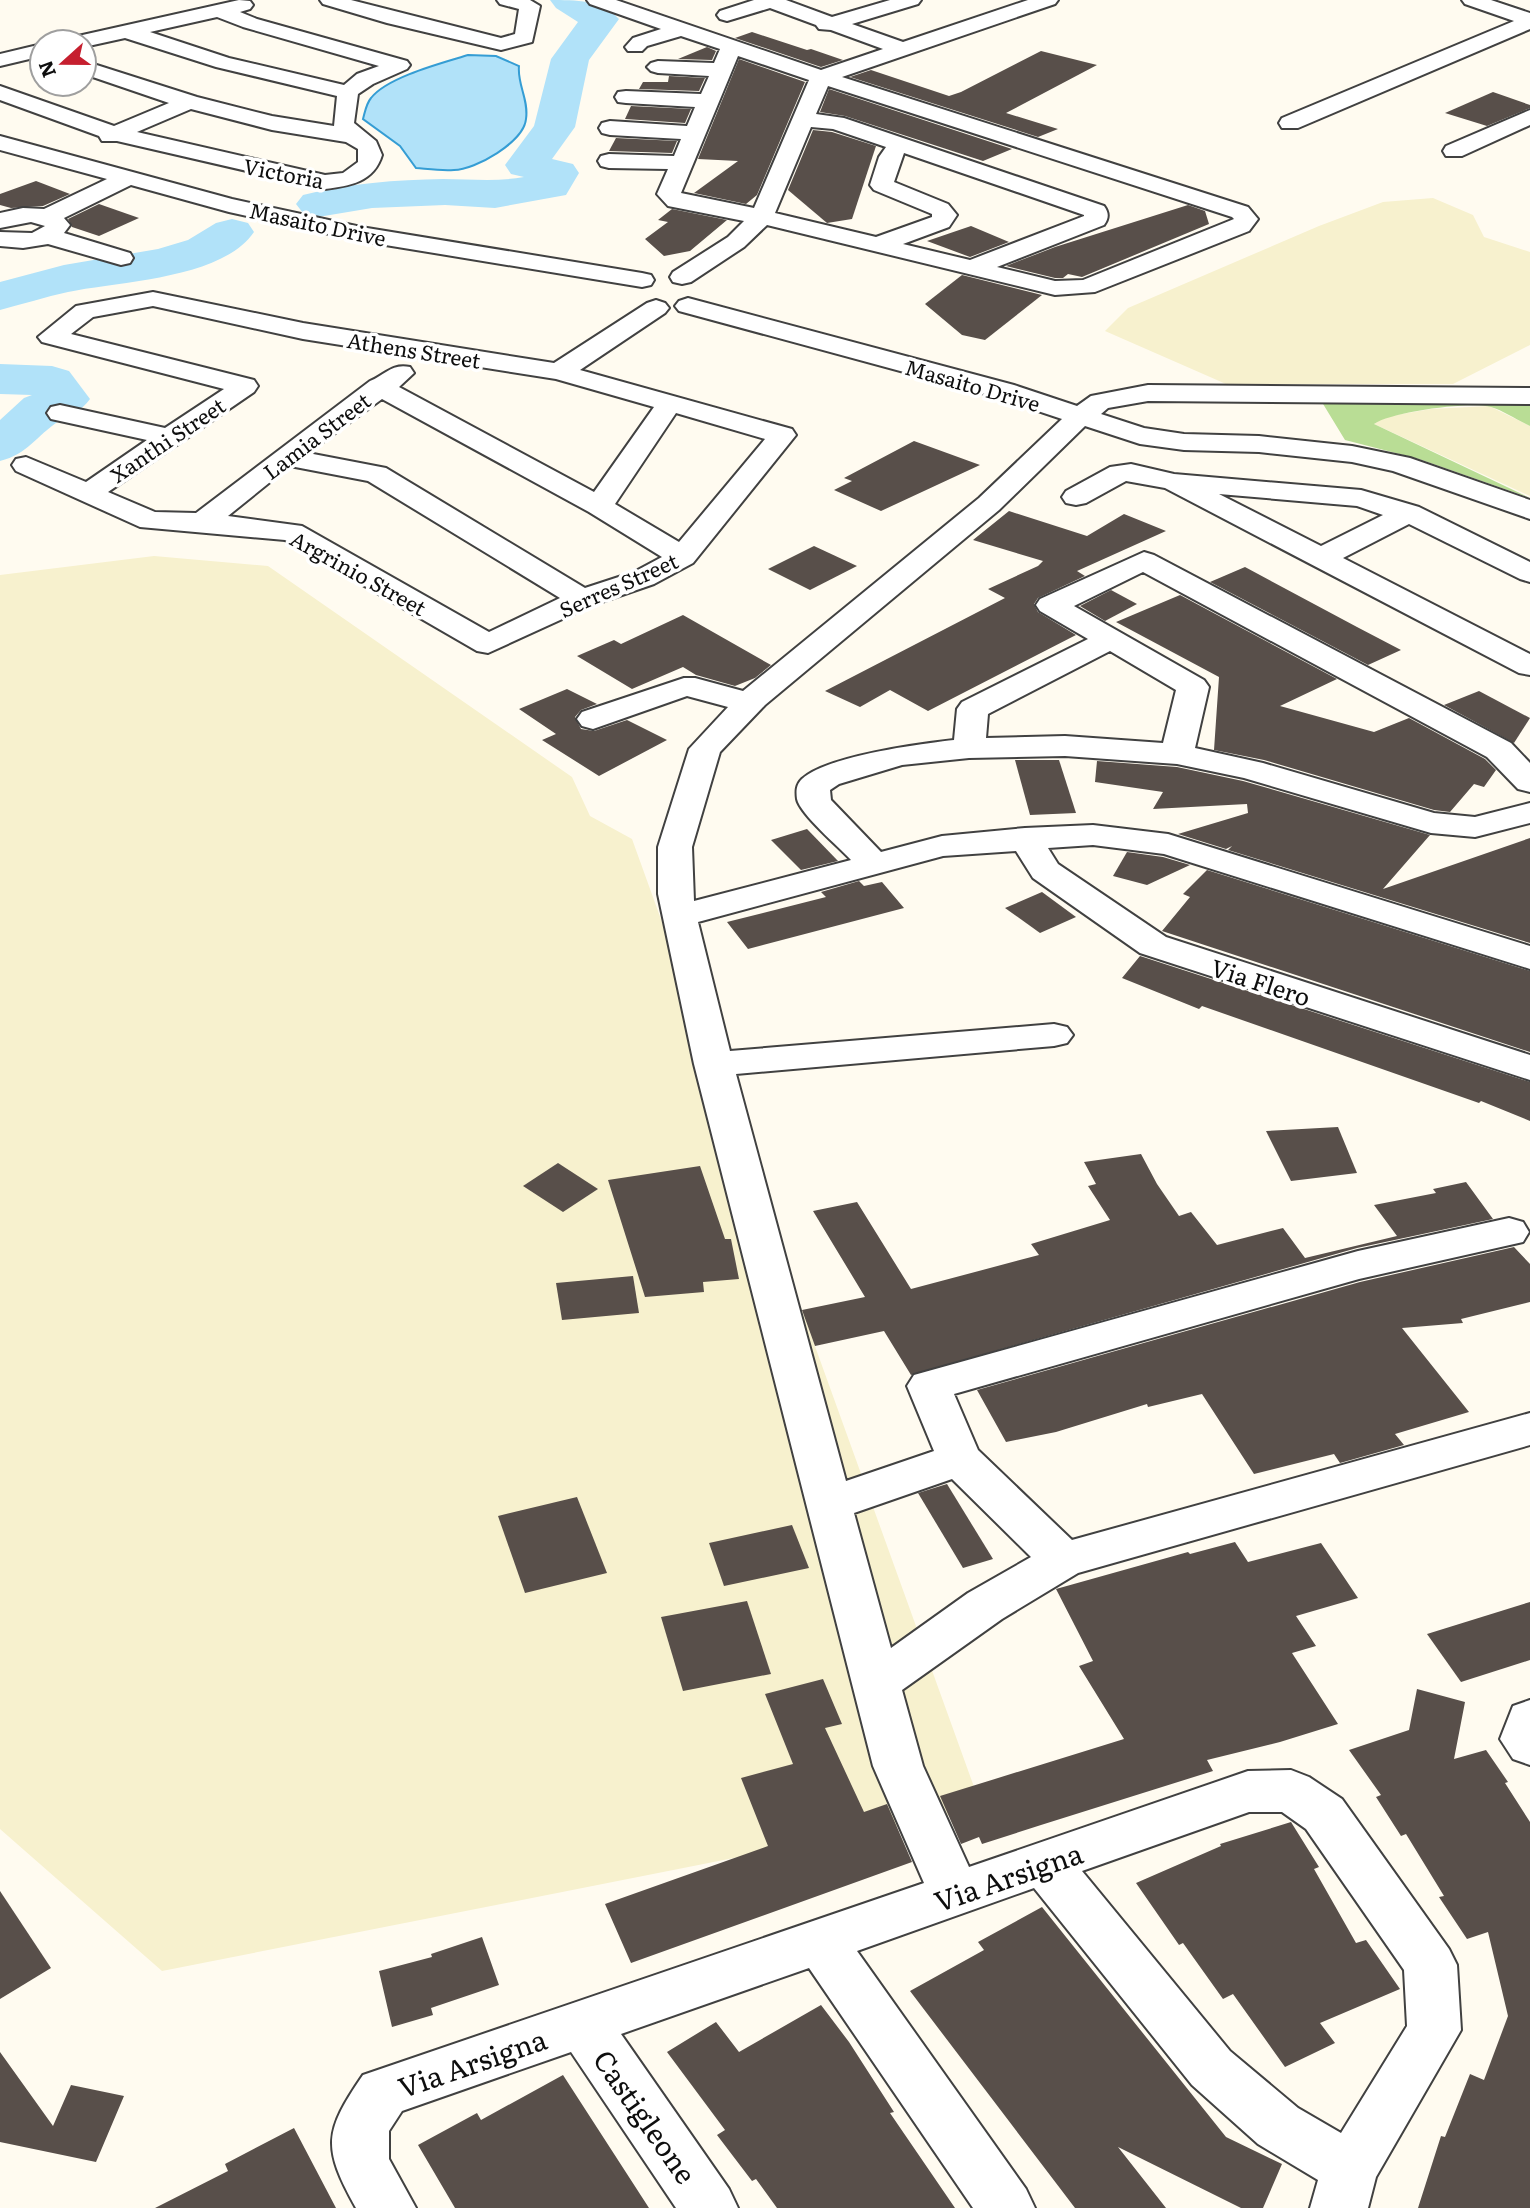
<svg xmlns="http://www.w3.org/2000/svg" width="1530" height="2208" font-family="Literata,serif">
<rect width="100%" height="100%" fill="#fffbf0"/>
<g fill="#f7f1ce">
<polygon points="1433,198 1473,215 1484,237 1530,252 1530,345 1453,384 1226,384 1105,331 1128,308 1319,226 1383,202"/>
<polygon points="1489,406 1530,426 1530,496 1374,424 1384,417 1431,409"/>
<polygon points="154,556 268,566 572,777 590,816 632,839 982,1809 162,1971 0,1829 0,575"/>
</g>
<path fill="#b9dd95" d="M1320,399L1530,400V426C1517,420 1504,411 1491,407C1471,401 1391,412 1374,424L1530,498L1419,459L1345,440Z"/>
<path fill="#b1e2f9" stroke="#359dd4" stroke-width="2" d="M468,55L496,56L519,66C517,84 529,100 526,119C524,142 475,170 454,170C441,171 428,169 416,168L400,146L363,119C365,112 366,104 371,98C387,77 442,63 468,55Z"/>
<g fill="none" stroke-linecap="round" stroke-linejoin="round">
<g fill="#b1e2f9" fill-rule="evenodd">
<path d="M550,0C576,0 602,0 619,19L589,60L575,127L552,159L573,164L579,173L566,195L495,208L445,205L372,208L318,217L303,213L296,204L303,195C349,183 396,180 443,179C471,179 496,182 524,177L511,174L505,165L534,126L551,59L578,22L556,8Z"/>
<path d="M232,219L248,223L254,232C222,279 121,281 68,292C45,297 23,304 0,310V282L64,265L158,249L188,240L216,223Z"/>
<path d="M0,364L52,366L69,371L90,399C81,412 71,412 59,421C36,436 28,454 0,461V420L24,398L32,395L0,394Z"/>
</g>
</g>
<g fill="#584f4a">
<polygon points="752,32 807,50 811,49 843,60 821,67 735,38"/>
<polygon points="707,47 716,51 712,60 678,59"/>
<polygon points="1041,51 1097,65 1006,113 1058,129 1038,137 850,77 871,70 949,96 961,92"/>
<polygon points="739,59 805,82 757,195 746,204 694,193 738,161 698,159"/>
<polygon points="669,76 705,78 699,91 639,89 643,82 668,82"/>
<polygon points="829,89 1012,149 983,161 845,116 820,112"/>
<polygon points="1493,92 1530,105 1530,108 1487,126 1445,113"/>
<polygon points="631,106 691,109 685,123 625,119"/>
<polygon points="813,130 832,132 876,146 852,219 827,223 788,190"/>
<polygon points="616,138 677,141 672,153 609,151"/>
<polygon points="36,181 70,194 43,206 11,208 0,205 0,194"/>
<polygon points="99,204 139,218 99,236 72,227 68,219"/>
<polygon points="1188,205 1205,211 1209,224 1082,277 1068,274 1063,278 1055,278 1006,266 1055,247"/>
<polygon points="672,209 727,220 690,251 664,256 645,239 668,222 658,220"/>
<polygon points="971,226 1009,242 970,257 927,241"/>
<polygon points="962,275 1042,295 985,340 962,335 925,304"/>
<polygon points="914,441 980,465 881,511 834,490 852,481 844,478"/>
<polygon points="1009,511 1087,536 1124,514 1166,531 1077,571 1085,576 1038,598 1034,604 1038,612 1076,635 928,711 890,690 860,707 825,691 1005,598 988,589 1038,566 1043,561 973,540"/>
<polygon points="814,546 857,566 810,590 768,569"/>
<polygon points="1245,567 1357,627 1401,650 1368,665 1210,582"/>
<polygon points="1111,590 1137,604 1105,621 1080,606"/>
<polygon points="1180,595 1337,679 1280,706 1374,732 1409,718 1485,759 1496,770 1484,787 1474,784 1450,812 1434,810 1264,760 1214,750 1219,677 1116,622"/>
<polygon points="683,615 771,665 755,678 735,686 696,675 683,667 632,689 577,656 614,640 621,644"/>
<polygon points="567,689 597,704 581,710 575,717 581,729 594,731 627,720 667,740 599,776 542,740 556,734 519,709"/>
<polygon points="1479,691 1530,718 1514,743 1444,705"/>
<polygon points="1015,760 1059,760 1076,813 1030,815"/>
<polygon points="1097,761 1177,767 1243,781 1430,835 1383,889 1530,838 1530,943 1228,850 1232,846 1226,849 1178,834 1248,813 1247,804 1153,809 1163,792 1095,782"/>
<polygon points="807,829 838,861 801,870 771,840"/>
<polygon points="1127,852 1163,857 1190,865 1147,885 1113,876"/>
<polygon points="1207,870 1530,971 1530,1052 1162,931 1190,897 1183,894"/>
<polygon points="859,881 864,886 882,882 904,908 748,949 727,922 826,897 821,892"/>
<polygon points="1042,892 1076,917 1040,933 1005,908"/>
<polygon points="1140,956 1530,1082 1530,1121 1481,1101 1479,1103 1202,1006 1199,1009 1122,978"/>
<polygon points="1338,1127 1357,1173 1291,1181 1266,1131"/>
<polygon points="1141,1154 1157,1184 1179,1216 1191,1212 1217,1245 1283,1228 1305,1258 1397,1236 1374,1205 1436,1193 1433,1189 1466,1182 1493,1219 1357,1248 911,1375 884,1331 815,1346 802,1310 865,1297 813,1211 857,1202 911,1289 1039,1255 1031,1244 1110,1220 1088,1186 1096,1184 1084,1162"/>
<polygon points="558,1163 598,1189 563,1212 523,1186"/>
<polygon points="700,1166 725,1239 731,1239 739,1279 703,1282 704,1292 645,1297 608,1180"/>
<polygon points="1514,1247 1530,1264 1530,1302 1461,1319 1463,1323 1402,1328 1469,1412 1395,1434 1404,1445 1340,1463 1334,1454 1254,1474 1202,1394 1148,1407 1147,1404 1056,1432 1006,1442 977,1390 1360,1282"/>
<polygon points="633,1276 639,1313 562,1320 556,1283"/>
<polygon points="947,1484 993,1559 963,1568 918,1493"/>
<polygon points="577,1497 607,1573 525,1593 498,1516"/>
<polygon points="792,1525 809,1568 724,1586 709,1543"/>
<polygon points="1235,1542 1248,1562 1321,1543 1358,1598 1296,1616 1316,1646 1292,1653 1338,1724 1280,1742 1207,1760 1213,1771 1041,1825 982,1844 979,1837 961,1844 940,1796 1124,1739 1079,1666 1093,1661 1056,1589 1188,1552 1190,1554"/>
<polygon points="747,1601 771,1674 683,1691 661,1617"/>
<polygon points="1530,1602 1530,1660 1461,1682 1427,1634"/>
<polygon points="823,1679 842,1724 825,1728 864,1812 887,1804 912,1862 631,1963 605,1904 768,1846 741,1778 793,1764 765,1694"/>
<polygon points="1417,1689 1465,1702 1454,1759 1486,1750 1508,1782 1505,1783 1530,1822 1530,2208 1418,2208 1441,2136 1445,2137 1470,2074 1484,2080 1508,2016 1488,1932 1467,1939 1439,1897 1444,1896 1406,1834 1401,1836 1376,1797 1381,1795 1349,1750 1409,1730"/>
<polygon points="1291,1822 1319,1867 1314,1869 1356,1943 1366,1940 1400,1989 1320,2023 1335,2043 1285,2067 1233,1994 1223,1999 1183,1943 1179,1945 1136,1883 1221,1846 1220,1844"/>
<polygon points="0,1891 51,1968 0,1999"/>
<polygon points="1042,1907 1226,2137 1282,2164 1263,2208 1241,2208 1118,2147 1166,2208 1075,2208 910,1991 984,1950 978,1942"/>
<polygon points="482,1937 499,1985 431,2008 433,2015 392,2027 379,1971 432,1957 431,1954"/>
<polygon points="821,2005 849,2042 894,2112 890,2113 955,2208 777,2208 756,2179 752,2181 717,2135 725,2130 667,2052 716,2022 739,2052"/>
<polygon points="0,2052 53,2126 71,2085 124,2096 96,2162 0,2142"/>
<polygon points="563,2075 649,2208 455,2208 418,2145 477,2113 481,2120"/>
<polygon points="294,2128 336,2208 155,2208 228,2171 225,2164"/>
</g>
<g fill="none" stroke-linecap="round" stroke-linejoin="round">
<defs>
<g id="minor">
<path d="M239,0L250,1L253,5L250,9L240,12L257,19L407,61L410,65L407,69L373,84L358,94L354,123L376,141L382,155C374,182 350,186 325,189L117,141H102L99,136L0,100V86L114,126L169,103L84,74V61L197,97L272,116L334,126L337,96L216,67L125,38L84,47V42H68L71,38L78,36ZM217,17L243,27L379,66L357,74L344,85L229,58L150,32ZM191,109L272,130L346,142L358,149V162L343,173L325,175L137,132Z"/>
<polygon points="320,0 351,0 501,38 515,34 519,9 500,4 497,0 530,0 540,6 532,42 501,50 387,23 323,4"/>
<path d="M587,0H616L821,70L883,49L831,30L819,29L816,25L770,8L727,21L720,19L717,15L720,11L754,0H786L832,17L890,0H921L918,4L852,24L903,42L1028,0H1058L1055,4L842,77L1248,207L1258,219L1249,231L1095,292L1055,295L767,225L744,247L691,282L682,284L673,282L670,277L673,272L728,237L744,221L668,206L657,194L668,169L609,168L601,166L598,161L601,156L609,154L674,156L681,139L610,135L602,133L599,128L602,123L610,121L687,126L695,107L626,103L618,102L615,97L618,92L626,91L701,94L709,76L658,73L651,71L647,67L651,63L658,61L714,63L720,49L681,36L647,46L642,51H628L625,47L633,38L661,29L590,4ZM738,56L809,80L754,208L681,193ZM828,86L1232,217L1234,219L1083,280L1055,281L997,267L1104,225C1109,218 1109,213 1104,206L844,118L816,114ZM811,127L833,129L886,147L879,157L870,185L874,190L932,214V217L876,237L775,213ZM904,153L1084,215V216L970,260L903,244L949,227L957,215L948,204L894,182Z"/>
<polygon points="1462,0 1491,0 1530,13 1530,29 1298,128 1282,128 1279,123 1282,118 1514,21 1465,4"/>
<polygon points="42,44 42,56 0,66 0,54"/>
<polygon points="1530,110 1530,125 1462,156 1446,156 1443,151 1446,146"/>
<polygon points="0,136 232,199 361,227 642,273 651,275 654,280 651,285 642,287 361,241 229,212 131,185 64,218 70,225 64,233 130,253 133,258 130,263 121,265 48,244 23,248 0,246 0,232 32,233 45,226 31,222 0,228 0,213 23,208 44,209 107,179 0,150"/>
<path d="M153,292L303,323L554,363L647,303L656,300L665,303L669,308L665,313L580,370L792,429L796,435L693,563L654,584L593,605L488,653L477,651L285,540L140,527L16,471L12,465L16,459L26,457L86,482L147,440L51,419L47,413L51,407L60,405L165,428L224,389L42,342L38,337L76,306ZM153,306L303,339L556,379L654,407L594,492L399,387L414,373L410,367C392,363 385,375 370,381L196,513L155,512L108,492L254,392L258,386L254,380L71,334L93,317ZM382,399L589,512L662,557L634,572L585,588L386,468L308,453ZM676,413L765,439L679,542L615,504ZM290,466L368,481L560,598L489,632L302,526L228,516Z"/>
<path d="M688,298L1014,385L1077,406L1091,396L1148,385L1530,388V404L1148,401L1108,408L1101,414L1144,428L1184,434L1259,436L1352,446L1410,458L1530,500V519L1393,471L1352,462L1259,452L1184,450L1140,444L1085,426L999,510L765,705L720,752L692,847L694,901L851,860C839,847 800,814 797,799C796,791 796,785 802,779C827,756 919,744 954,740L957,709L962,702L1088,639L1040,611L1036,605L1040,599L1144,552L1154,555L1511,743L1530,763V792L1518,789L1487,757L1143,572L1074,606L1204,680L1209,687L1195,748L1263,763L1434,813L1475,817L1530,803V823L1475,837L1431,833L1244,778L1177,764L1065,756L969,758L902,765L839,784L830,790L831,800L881,852L942,836L1025,828L1093,825L1168,834L1530,946V969L1164,854L1093,845L1048,848L1058,864L1166,937L1530,1055V1080L1140,953L1033,878L1016,851L943,856L698,922L730,1051L1054,1024L1067,1027L1073,1035L1067,1043L1054,1046L736,1074L846,1481L934,1451L907,1386L914,1375L1358,1251L1509,1218L1523,1222L1529,1232L1523,1242L1359,1279L954,1394L978,1450L1072,1540L1530,1413V1445L1078,1573L1002,1619L902,1690L923,1766L969,1867L1248,1771L1291,1770L1309,1777L1342,1799L1449,1949L1457,1965L1461,2030L1376,2177L1368,2208H1310L1318,2180L1258,2144L1192,2085L1034,1888L857,1951L1026,2189L1035,2208H973L809,1968L621,2034L729,2189L738,2208H676L571,2052L402,2111L389,2131V2159L416,2208H356C322,2147 324,2132 363,2075L924,1883L873,1766L694,1064L658,894V847L689,749L728,707L687,696L593,729L582,726L577,719L582,712L684,678H695L743,691L979,498L1062,419L996,397L679,311L675,306L679,301ZM1110,651L1176,690L1163,743L1065,736L986,738L988,714ZM952,1479L1031,1557L968,1593L891,1648L854,1513ZM1249,1812H1282L1306,1829L1404,1970L1407,2026L1341,2133L1298,2108L1230,2051L1082,1871Z"/>
<path d="M1131,464L1174,474L1361,490L1419,507L1530,562V582L1520,579L1409,524L1343,558L1530,654V675L1519,673L1165,488L1126,481L1086,503L1076,505L1066,503L1062,497L1066,491L1110,467ZM1219,494L1357,506L1383,515L1321,546Z"/>
<polygon points="1530,1700 1530,1765 1513,1759 1500,1739 1513,1706"/>
</g>
</defs>
<use href="#minor" stroke="#414141" stroke-width="4"/>
<use href="#minor" fill="#fff" fill-rule="evenodd"/>
</g>
<g text-anchor="middle" dominant-baseline="central" stroke-width="7" stroke-linejoin="round" paint-order="stroke">
<g font-size="21" fill="#0e0e0e" stroke="#fff">
<text transform="translate(284 172) rotate(11)">Victoria</text>
<text transform="translate(318 223) rotate(12)">Masaito Drive</text>
<text transform="translate(414 349) rotate(9)">Athens Street</text>
<text transform="translate(973 384) rotate(16)">Masaito Drive</text>
<text transform="translate(316 435) rotate(-37)">Lamia Street</text>
<text transform="translate(167 439) rotate(-34)">Xanthi Street</text>
<text transform="translate(359 572) rotate(29)">Argrinio Street</text>
<text transform="translate(618 584) rotate(-24)">Serres Street</text>
</g>
<g font-size="24" fill="#0e0e0e" stroke="#fff">
<text transform="translate(1261 981) rotate(18)">Via Flero</text>
</g>
<g font-size="28" fill="#0e0e0e" stroke="#fff">
<text transform="translate(1008 1876) rotate(-19)">Via Arsigna</text>
<text transform="translate(472 2062) rotate(-19)">Via Arsigna</text>
<text transform="translate(646 2116) rotate(55)">Castigleone</text>
</g>
</g>
<g transform="translate(63 63) rotate(249)"><circle r="33" fill="#ffffff" stroke="#9f9f9f" stroke-width="2"/>
<path d="M0-5L12 26L0 18L-12 26Z" fill="#c61f2f"/>
<text y="-10" font-size="19" font-weight="bold" text-anchor="middle" fill="#0e0e0e">N</text>
</g>
</svg>
